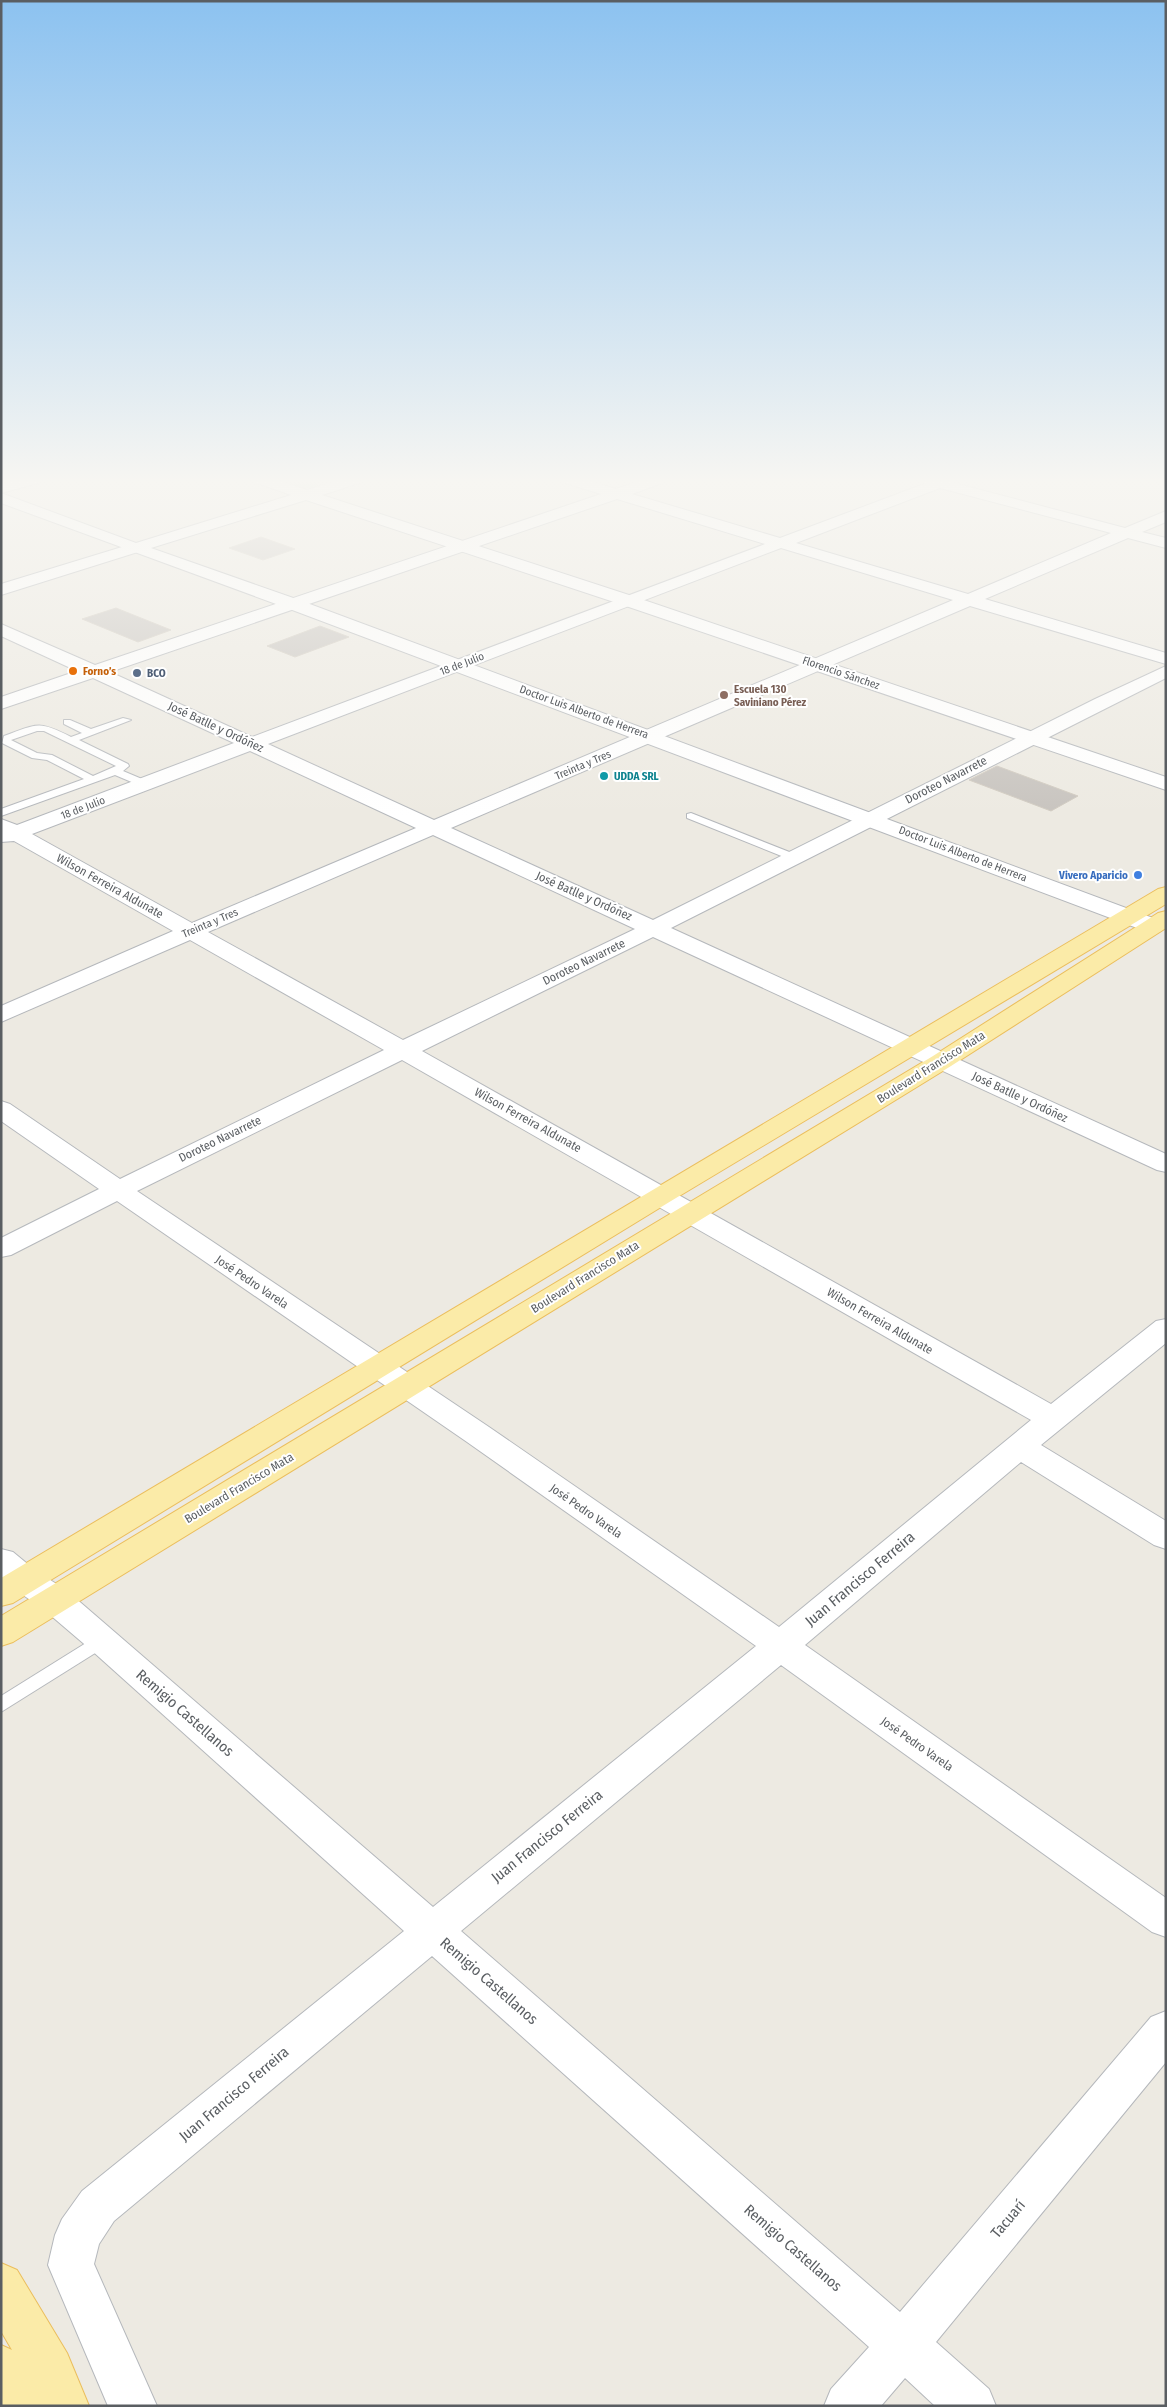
<svg xmlns="http://www.w3.org/2000/svg" width="1167" height="2407" font-family="'Fira Sans Condensed',sans-serif">
<rect width="100%" height="100%" fill="#edeae2"/>
<polygon fill="#c0e3bf" points="278,479 331,479 318,483 316,487 302,489"/>
<g fill="#c8c4bf" stroke="#d1cbc1">
<polygon points="261,537 295,549 263,560 229,548"/>
<polygon points="116,608 171,630 138,642 82,619"/>
<polygon points="320,626 349,637 295,657 267,646"/>
<polygon points="997,766 1078,796 1051,811 969,780"/>
</g>
<g fill="none" stroke-linecap="round" stroke-linejoin="round">
<defs>
<g id="service">
<path d="M123,718L131,720L79,740L128,764L129,766L123,771L149,782V786H141L115,775L1,816V809L84,779L47,760L32,758L2,743L4,736C38,724 38,720 71,737L82,733L64,724V720H70L91,729ZM37,731H44L116,766L93,776L52,755L37,753L11,740Z"/>
<polygon points="691,813 797,855 798,857 797,859 789,859 687,818 687,814"/>
<polygon points="102,1633 108,1635 111,1640 108,1645 1,1712 1,1696"/>
</g>
<g id="minor">
<path d="M560,479H583L616,489L645,479H667L665,482L632,494L780,538L924,484V479H957L954,483L1125,528L1166,511V522L1142,532L1166,538V548L1128,538L985,599L1166,653V664L970,606L451,828L653,920L1095,699L1166,666V678L671,928L1166,1154V1172L1157,1170L653,937L422,1051L1051,1404L1156,1321L1166,1319V1343L1041,1445L1166,1521V1549L1154,1545L1021,1462L805,1645L1166,1898V1937L1152,1932L781,1665L461,1931L900,2312L1151,2017L1166,2011V2062L936,2342L989,2389L996,2406H935L905,2378L881,2406H824L831,2389L869,2347L432,1956L114,2221L99,2244L94,2264L157,2406H108L48,2265L55,2235L62,2219L82,2191L404,1931L90,1649L42,1608L1,1580V1549L13,1552L36,1571L66,1590L433,1907L756,1646L467,1442L117,1201L11,1255L1,1257V1238L99,1189L1,1121V1101L10,1104L120,1179L384,1050L190,940L1,1022V1006L173,931L14,841L1,842V819L17,825L234,743L93,678L1,709V697L77,671L1,636V624L95,665L601,494L562,482ZM940,488L1111,533L968,594L796,543ZM617,499L765,544L252,737L110,672ZM781,548L953,600L434,820L268,744ZM250,751L416,828L192,923L32,834ZM433,835L635,929L403,1040L208,932ZM402,1060L1031,1420L779,1627L489,1427L137,1191Z"/>
<polygon points="135,543 141,545 143,548 141,551 1,595 1,584"/>
</g>
<g id="tertiary">
<polygon points="20,479 44,479 42,482 1,493 1,484"/>
<polygon points="252,479 274,479 307,490 342,479 364,479 362,482 322,495 632,596 1166,777 1166,790 620,604 306,500 151,548 299,600 1161,921 1164,926 1161,931 1153,933 1145,931 287,608 1,503 1,493 136,543 291,495 254,482"/>
</g>
<g id="primary">
<polygon points="1166,887 1166,904 671,1201 13,1603 1,1606 1,1578 1158,889"/>
<polygon points="1166,911 1166,928 951,1066 13,1642 1,1646 1,1616 933,1056 1158,913"/>
<polygon points="1,2263 17,2270 67,2353 89,2406 1,2406 1,2345 12,2350 1,2331"/>
</g>
</defs>
<use href="#service" stroke="#b5b8bc" stroke-width="2"/>
<use href="#minor" stroke="#b5b8bc" stroke-width="2"/>
<use href="#tertiary" stroke="#b5b8bc" stroke-width="2"/>
<use href="#primary" stroke="#ebbe5d" stroke-width="2"/>
<use href="#service" fill="#fff" fill-rule="evenodd"/>
<use href="#minor" fill="#fff" fill-rule="evenodd"/>
<use href="#tertiary" fill="#fff" fill-rule="evenodd"/>
<use href="#primary" fill="#fbeba8" fill-rule="evenodd"/>
</g>
<linearGradient id="sky" x2="0" y2="1"><stop stop-color="#8cc2f0"/><stop offset="0.59" stop-color="#f7f6f2"/><stop offset="1" stop-color="#f7f6f2" stop-opacity="0"/></linearGradient>
<rect width="1167" height="816" fill="url(#sky)"/>
<circle fill="#e8710a" stroke="#fff" stroke-width="2" cx="73" cy="671" r="5"/>
<circle fill="#5c6f8a" stroke="#fff" stroke-width="2" cx="137" cy="673" r="5"/>
<circle fill="#8d6e63" stroke="#fff" stroke-width="2" cx="724" cy="695" r="5"/>
<circle fill="#0f9aa8" stroke="#fff" stroke-width="2" cx="604" cy="776" r="5"/>
<circle fill="#3f7fe0" stroke="#fff" stroke-width="2" cx="1138" cy="875" r="5"/>
<g text-anchor="middle" dominant-baseline="central" stroke-width="4" stroke-linejoin="round" paint-order="stroke">
<g font-size="11" fill="#5a5e62" stroke="#fff">
<text transform="translate(462 664) rotate(-21)">18 de Julio</text>
<text transform="translate(841 673) rotate(19)">Florencio Sánchez</text>
<text transform="translate(584 712) rotate(20)">Doctor Luis Alberto de Herrera</text>
<text transform="translate(583 765) rotate(-23)">Treinta y Tres</text>
<text transform="translate(83 808) rotate(-21)">18 de Julio</text>
<text transform="translate(963 854) rotate(21)">Doctor Luis Alberto de Herrera</text>
<text transform="translate(210 923) rotate(-23)">Treinta y Tres</text>
</g>
<g font-size="11" font-weight="bold" fill="#c56008" stroke="#fff" text-anchor="start">
<text x="83" y="671">Forno’s</text>
</g>
<g font-size="11" font-weight="bold" fill="#4e5e75" stroke="#fff" text-anchor="start">
<text x="147" y="673">BCO</text>
</g>
<g font-size="11" font-weight="bold" fill="#785e54" stroke="#fff" text-anchor="start">
<text x="734" y="689">Escuela 130<tspan x="734" dy="13">Saviniano Pérez</tspan></text>
</g>
<g font-size="11" font-weight="bold" fill="#0d838f" stroke="#fff" text-anchor="start">
<text x="614" y="776">UDDA SRL</text>
</g>
<g font-size="11" font-weight="bold" fill="#366cbe" stroke="#fff" text-anchor="end">
<text x="1128" y="875">Vivero Aparicio</text>
</g>
<g font-size="12" fill="#5a5e62" stroke="#fff">
<text transform="translate(216 727) rotate(25)">José Batlle y Ordóñez</text>
<text transform="translate(946 780) rotate(-27)">Doroteo Navarrete</text>
<text transform="translate(110 886) rotate(29)">Wilson Ferreira Aldunate</text>
<text transform="translate(584 896) rotate(24)">José Batlle y Ordóñez</text>
<text transform="translate(584 962) rotate(-26)">Doroteo Navarrete</text>
<text transform="translate(931 1067) rotate(-32)">Boulevard Francisco Mata</text>
<text transform="translate(1020 1097) rotate(25)">José Batlle y Ordóñez</text>
<text transform="translate(528 1120) rotate(29)">Wilson Ferreira Aldunate</text>
<text transform="translate(220 1139) rotate(-26)">Doroteo Navarrete</text>
<text transform="translate(585 1277) rotate(-32)">Boulevard Francisco Mata</text>
<text transform="translate(252 1282) rotate(34)">José Pedro Varela</text>
<text transform="translate(880 1321) rotate(30)">Wilson Ferreira Aldunate</text>
<text transform="translate(239 1488) rotate(-31)">Boulevard Francisco Mata</text>
<text transform="translate(586 1511) rotate(35)">José Pedro Varela</text>
<text transform="translate(917 1744) rotate(35)">José Pedro Varela</text>
</g>
<g font-size="15" fill="#5a5e62" stroke="#fff">
<text transform="translate(860 1579) rotate(-40)">Juan Francisco Ferreira</text>
<text transform="translate(185 1713) rotate(41)">Remigio Castellanos</text>
<text transform="translate(547 1836) rotate(-39)">Juan Francisco Ferreira</text>
<text transform="translate(489 1981) rotate(41)">Remigio Castellanos</text>
<text transform="translate(234 2094) rotate(-40)">Juan Francisco Ferreira</text>
<text transform="translate(1008 2219) rotate(-50)">Tacuarí</text>
<text transform="translate(793 2248) rotate(41)">Remigio Castellanos</text>
</g>
</g>
<rect width="1167" height="2407" fill="none" stroke="#5a5e62" stroke-width="5"/>
</svg>
